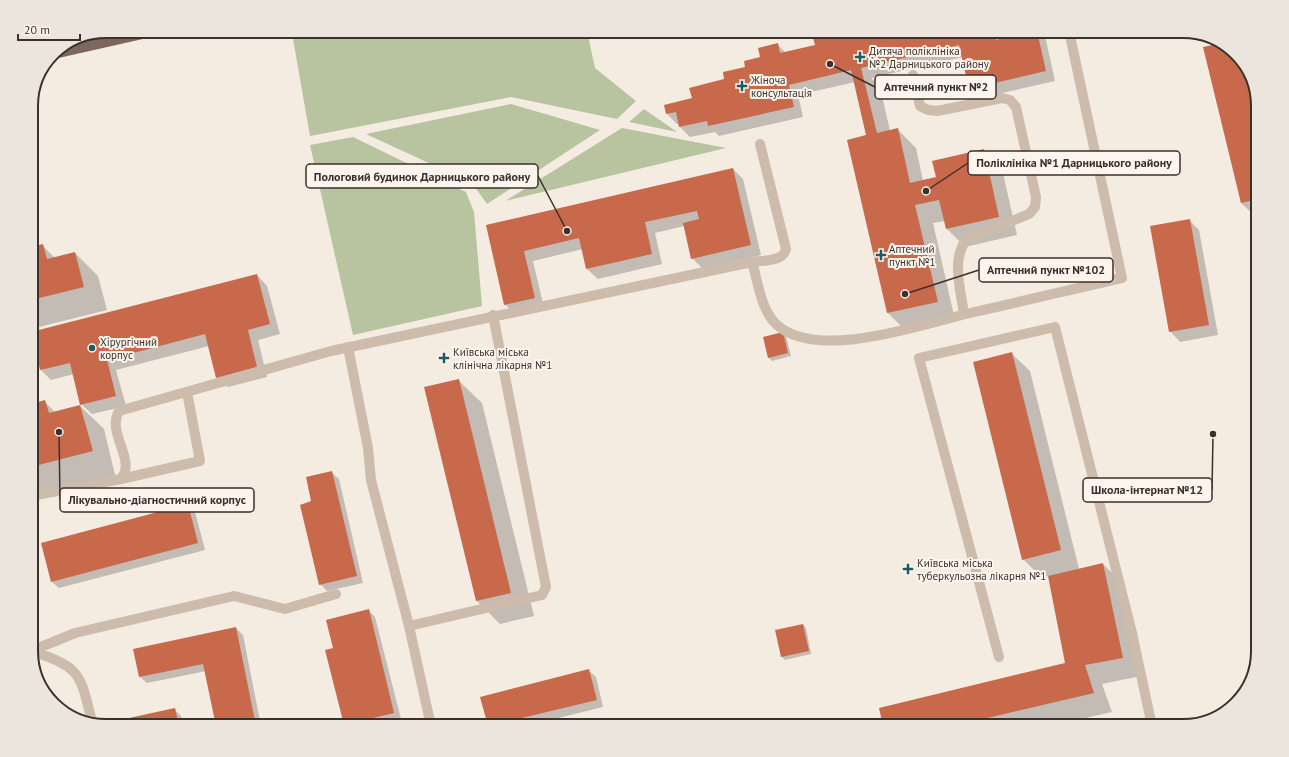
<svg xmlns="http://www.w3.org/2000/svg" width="1289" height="757" font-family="'PT Sans',sans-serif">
<rect width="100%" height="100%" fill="#f4ebe1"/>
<g fill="#b8c4a0">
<polygon points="303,31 587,31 595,68 636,101 617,119 511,97 310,136 292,33"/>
<polygon points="511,104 600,130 487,204 472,183 366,134"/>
<polygon points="644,109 677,132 629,122"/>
<polygon points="622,128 726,148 505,201"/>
<polygon points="353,137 466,192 474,212 482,306 353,335 310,145"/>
<polygon points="1258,417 1258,481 1250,446"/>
</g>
<g fill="#0003">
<polygon points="812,31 1001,31 1003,39 1014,37 1012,31 1044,31 1055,81 980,98 970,88 963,57 871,78 880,87 890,131 897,129 916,148 923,181 937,178 983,150 1002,169 1017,235 965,247 947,229 945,221 933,223 955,320 906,331 888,313 867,136 855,82 798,95 803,117 719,136 715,132 690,137 680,127 679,124 677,124 667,114 746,68 777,44 786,53 816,46"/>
<polygon points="1223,43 1245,65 1258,101 1258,215 1255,216 1241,203 1205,48"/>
<polygon points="733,169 743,179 761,255 702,268 692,258 684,226 655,233 662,264 598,279 587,269 583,249 533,261 544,308 515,315 505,304 487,225"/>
<polygon points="1189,220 1199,230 1218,335 1180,342 1170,331"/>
<polygon points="42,245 55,258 75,253 98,276 107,310 31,329 31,248"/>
<polygon points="257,275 267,286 280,334 258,340 267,377 228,387 217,377 209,346 116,370 126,406 92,414 81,404 74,374 51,380 41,370 31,333"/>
<polygon points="783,333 786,336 791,356 772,361 769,358"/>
<polygon points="1011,353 1030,371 1079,569 1103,564 1121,582 1141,676 1102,684 1112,712 1050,726 884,726 1066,664 1049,576 1041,577 1023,559"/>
<polygon points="458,380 482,403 534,616 500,624 477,601 425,388"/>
<polygon points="45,402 55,412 80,406 104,429 115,475 31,496 31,405"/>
<polygon points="332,473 339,479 363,583 327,591 320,584 312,502"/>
<polygon points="188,505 195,512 205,550 59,588 52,582"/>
<polygon points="368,610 375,617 401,719 374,726 346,726 334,649"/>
<polygon points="803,625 806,628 811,654 785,660 782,657"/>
<polygon points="236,628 243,635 261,726 217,726 206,671 147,683 140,677"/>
<polygon points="589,671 596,677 603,707 526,726 489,726 482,697"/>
<polygon points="175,710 181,716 183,726 108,726"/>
</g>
<g fill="#c8694b">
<polygon points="811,31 994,31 996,40 1012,36 1011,31 1037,31 1046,71 969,89 959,45 861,68 877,133 898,128 910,183 936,177 932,161 984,149 999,217 946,229 939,200 915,205 938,302 887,313 847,140 866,135 851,70 789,85 794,107 708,126 707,121 679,127 676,112 666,114 664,105 692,98 689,88 724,79 723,72 745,67 744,61 760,57 758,48 778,43 780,53 815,45"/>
<polygon points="1222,43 1245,65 1258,101 1258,199 1241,203 1203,47"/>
<polygon points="733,168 751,245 691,259 683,223 699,219 697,211 645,222 652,254 586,269 579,238 524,251 535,298 504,305 486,225"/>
<polygon points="1190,219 1209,325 1169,332 1150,226"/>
<polygon points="43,244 47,259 75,252 84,287 31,300 31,247"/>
<polygon points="257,274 270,324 248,330 257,367 216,378 205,334 107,360 116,396 80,405 70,363 40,370 31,332"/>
<polygon points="783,332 788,353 768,358 763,337"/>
<polygon points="1012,352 1061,550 1022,560 973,362"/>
<polygon points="459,379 511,593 476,601 424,387"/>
<polygon points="45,400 49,413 80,405 93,451 31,467 31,404"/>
<polygon points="332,471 357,576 319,585 300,505 311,501 306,477"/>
<polygon points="188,504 198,543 51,582 41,543"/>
<polygon points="1103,563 1123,658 1085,665 1094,693 953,726 883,726 879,708 1065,663 1048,576"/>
<polygon points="369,609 394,713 344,725 325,650 333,648 326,620"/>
<polygon points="803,624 809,651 781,657 775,630"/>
<polygon points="236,627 256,726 216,726 203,664 139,677 133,649"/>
<polygon points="589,669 597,700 488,726 480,697"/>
<polygon points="175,708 179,726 107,726 106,723"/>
</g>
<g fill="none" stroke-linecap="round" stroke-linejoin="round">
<g stroke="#cdbbac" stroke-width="10">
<path d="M913,75L920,106L928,110L937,111L1002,98L1010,100L1016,107L1036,197L1035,207L1029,214L966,240C951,260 961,291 964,314"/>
<path d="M752,262C758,282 761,311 777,325C819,362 926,323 974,312C1024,301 1073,289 1122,278L1069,31"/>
<polyline points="348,347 368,448 371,480 409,626 431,726"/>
<polyline points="121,479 200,461 187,392"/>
<path d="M31,496L121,479C137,460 106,433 119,411L331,351L752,262C763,260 783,262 786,249L760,144"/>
<polyline points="409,626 542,595 546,587 493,315"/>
<polyline points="31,651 75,633 234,596 285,609 336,594"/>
<path d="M31,651C81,667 80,673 92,722"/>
<polyline points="999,657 919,358 1055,327 1132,633 1152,726"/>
</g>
<polyline stroke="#7d675c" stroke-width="10" points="53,54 155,31"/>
</g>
<g fill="#1f5a5e" stroke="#fbf5ee" stroke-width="1.5">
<path d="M858 51h4v4h4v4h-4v4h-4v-4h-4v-4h4z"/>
<path d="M740 80h4v4h4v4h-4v4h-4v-4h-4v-4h4z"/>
<path d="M879 249h4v4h4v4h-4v4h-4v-4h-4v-4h4z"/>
<circle cx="92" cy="348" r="4"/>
<path d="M442 352h4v4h4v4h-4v4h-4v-4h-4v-4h4z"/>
<path d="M906 563h4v4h4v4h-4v4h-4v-4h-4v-4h4z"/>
</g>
<g text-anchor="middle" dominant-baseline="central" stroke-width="4" stroke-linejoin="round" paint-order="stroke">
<g font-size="11" fill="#3b302b" stroke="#fbf5ee" text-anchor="start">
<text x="869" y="51">Дитяча поліклініка<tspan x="869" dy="13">№2 Дарницького району</tspan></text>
<text x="751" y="80">Жіноча<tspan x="751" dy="13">консультація</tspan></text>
<text x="889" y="249">Аптечний<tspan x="889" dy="13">пункт №1</tspan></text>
<text x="100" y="342">Хірургічний<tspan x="100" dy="13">корпус</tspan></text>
<text x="453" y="352">Київська міська<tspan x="453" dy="13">клінічна лікарня №1</tspan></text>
<text x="917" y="563">Київська міська<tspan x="917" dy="13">туберкульозна лікарня №1</tspan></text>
</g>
</g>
<path d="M0 0H1289V757H0ZM106 38H1183A68 68 0 0 1 1251 106V651A68 68 0 0 1 1183 719H106A68 68 0 0 1 38 651V106A68 68 0 0 1 106 38Z" fill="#ece5de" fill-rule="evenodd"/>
<path fill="none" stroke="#3b302b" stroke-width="2" d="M106 38H1183A68 68 0 0 1 1251 106V651A68 68 0 0 1 1183 719H106A68 68 0 0 1 38 651V106A68 68 0 0 1 106 38Z"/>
<path fill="none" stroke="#3b302b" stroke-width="1.5" d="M830 64L875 87M926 191L968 163M567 231L538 176M905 294L979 270M1213 434L1212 490M59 432L60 500"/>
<g fill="#3b302b" stroke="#fbf5ee" stroke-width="1.5">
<circle cx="830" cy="64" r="4"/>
<circle cx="926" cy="191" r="4"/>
<circle cx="567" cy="231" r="4"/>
<circle cx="905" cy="294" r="4"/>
<circle cx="1213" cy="434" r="4"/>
<circle cx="59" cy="432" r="4"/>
</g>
<g fill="#fbf5ee" stroke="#3b302b" stroke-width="1.5">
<rect x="875" y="75" width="121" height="24" rx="4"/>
<rect x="968" y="151" width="212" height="24" rx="4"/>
<rect x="306" y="164" width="232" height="24" rx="4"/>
<rect x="979" y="258" width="134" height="24" rx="4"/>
<rect x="1083" y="478" width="129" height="24" rx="4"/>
<rect x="60" y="488" width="194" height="24" rx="4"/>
</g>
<g font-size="12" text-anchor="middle" font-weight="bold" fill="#3b302b">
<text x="936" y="91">Аптечний пункт №2</text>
<text x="1074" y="167">Поліклініка №1 Дарницького району</text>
<text x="422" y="181">Пологовий будинок Дарницького району</text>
<text x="1046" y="274">Аптечний пункт №102</text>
<text x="1147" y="494">Школа-інтернат №12</text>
<text x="157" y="504">Лікувально-діагностичний корпус</text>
</g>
<path d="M18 34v6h62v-6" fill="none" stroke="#3b302b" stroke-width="2"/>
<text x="24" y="34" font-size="12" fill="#3b302b" stroke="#fbf5ee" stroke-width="3" paint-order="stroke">20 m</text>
</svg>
